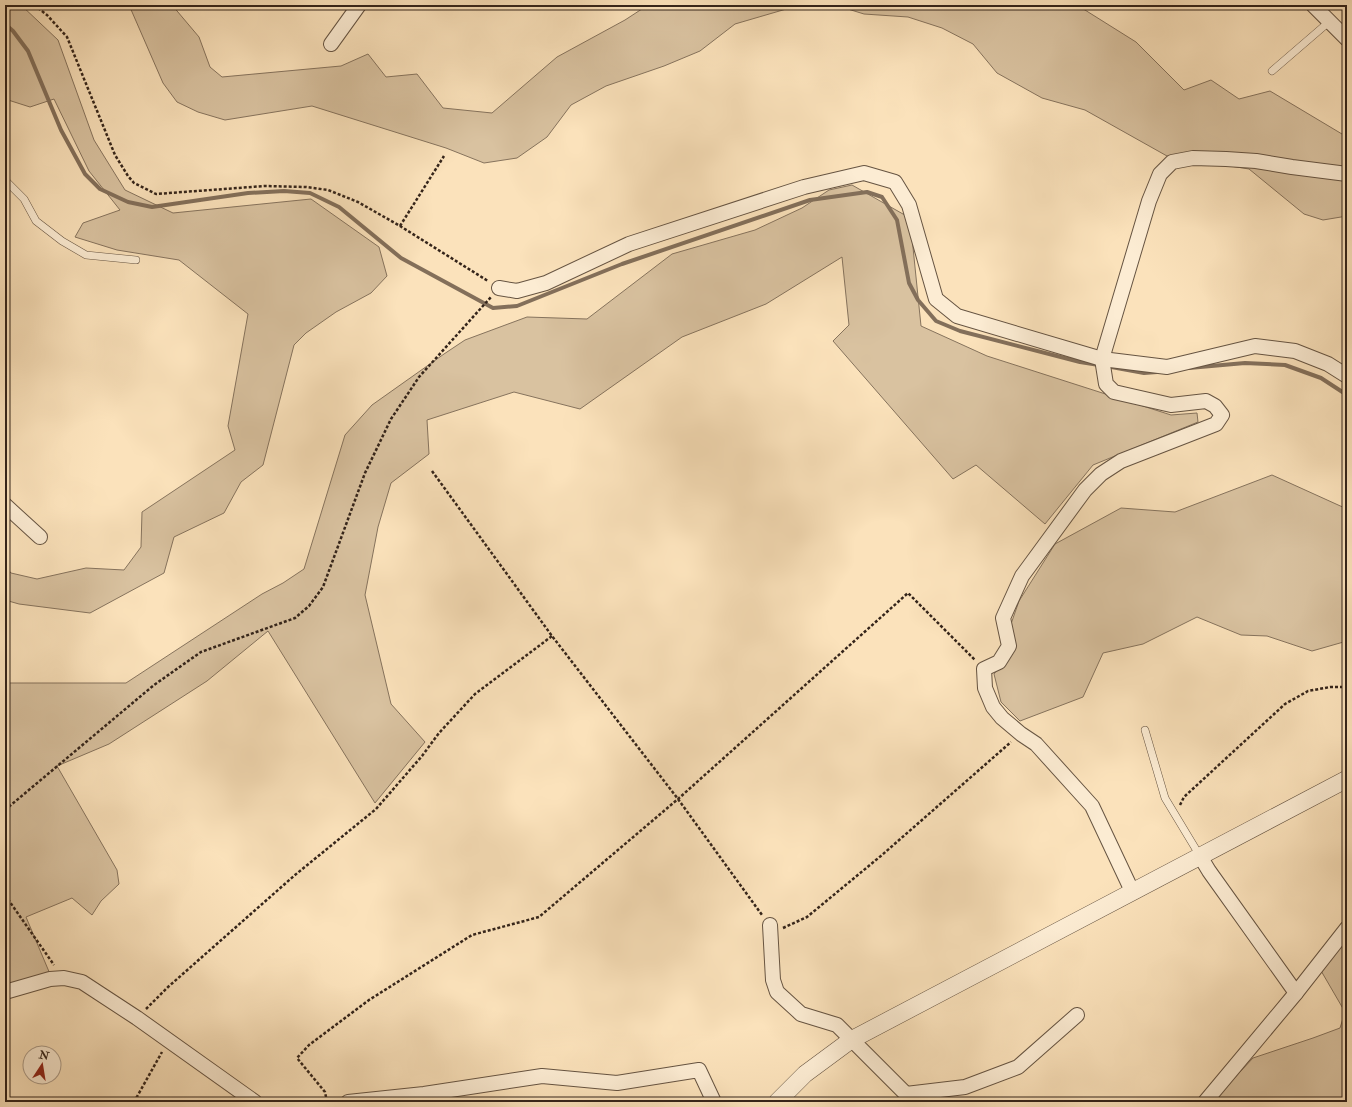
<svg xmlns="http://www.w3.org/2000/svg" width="1352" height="1107" font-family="'IM FELL Double Pica',serif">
<rect width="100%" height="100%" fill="#fbe2bb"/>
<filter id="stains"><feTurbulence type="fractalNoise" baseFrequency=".005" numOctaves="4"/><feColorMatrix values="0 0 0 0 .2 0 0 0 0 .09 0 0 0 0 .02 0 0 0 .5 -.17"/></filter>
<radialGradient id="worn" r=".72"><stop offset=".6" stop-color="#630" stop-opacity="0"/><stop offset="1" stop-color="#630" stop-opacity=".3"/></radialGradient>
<g fill="#d9c2a0" stroke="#86735d">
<polygon points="5,5 21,5 58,40 94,140 125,190 173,213 311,199 379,247 387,276 371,293 336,312 306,333 294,345 263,465 241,482 224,513 174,537 164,573 90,613 19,604 5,600 5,566 11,573 37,579 86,568 124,570 141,547 142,512 235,450 228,426 248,314 179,260 117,250 75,237 83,223 120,210 89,171 54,99 30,107 5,99"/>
<polygon points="129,5 172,5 199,37 210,67 222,77 341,66 368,54 386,77 417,74 443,108 492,113 557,57 625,20 648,5 800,5 735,24 700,51 664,66 606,86 571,105 547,137 517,158 484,163 446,148 312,106 225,120 198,112 177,102 163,83"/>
<polygon points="835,5 1077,5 1136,42 1184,90 1211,80 1239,99 1270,91 1347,137 1347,216 1323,220 1304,214 1249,169 1167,156 1085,110 1042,98 997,73 973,44 942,28 908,17 864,14"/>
<polygon points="852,185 910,218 921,326 987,356 1171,415 1197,413 1198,422 1093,465 1045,524 976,465 953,479 833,341 849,325 842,257 766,304 682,337 580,409 514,392 427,420 429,454 391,483 378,527 365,595 391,704 425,742 375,803 268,631 207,681 109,744 57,766 117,870 119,884 101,901 92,915 72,898 26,917 50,974 5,986 5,683 126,683 262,594 283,583 304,569 345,435 372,405 444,354 465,340 527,317 587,319 672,254 755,230 802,208 829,190"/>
<polygon points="1272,475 1347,509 1347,641 1312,651 1267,636 1241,635 1197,617 1143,644 1103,653 1083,697 1020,721 1001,702 994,674 1014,648 1011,624 1019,601 1055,544 1121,508 1175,512"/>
<polygon points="1347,934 1347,1102 1212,1102 1253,1058 1313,1038 1340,1028 1345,1012 1320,969"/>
</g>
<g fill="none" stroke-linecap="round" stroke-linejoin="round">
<g stroke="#836f5a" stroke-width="4">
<polyline points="5,24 13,31 28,51 61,130 85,174 100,189 128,202 152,207 248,193 284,191 310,193 339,207 401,258 493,308 517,306 622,264 810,200 867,192 882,197 897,220 909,283 918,300 936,321 960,331 1080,362 1099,365"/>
<polyline points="1106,366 1144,373 1157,372"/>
<polyline points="1189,368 1245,363 1285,365 1321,378 1347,395"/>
</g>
<defs>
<g id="service">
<polyline points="1272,71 1330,21"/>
<polyline points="5,180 24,199 36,221 62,241 86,255 136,260"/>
<polyline points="1145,730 1165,798 1200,856"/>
</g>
<g id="minor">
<polyline points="1313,5 1347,39"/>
<polyline points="331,44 359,5"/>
<polyline points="499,288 517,291 546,283 629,244 804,187 864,173 895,182 909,205 936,299 957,316 1102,359 1167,367 1255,346 1295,351 1328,364 1347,376"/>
<polyline points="5,505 40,537"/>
<polyline points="1200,856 1209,871 1296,993"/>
<polyline points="1132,891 1092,806 1036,744 1021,734 1002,718 993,707 985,688 984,669 999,662 1009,646 1003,618 1022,576 1085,490 1101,474 1121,461 1216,424 1222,415 1215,406 1206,401 1171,405 1114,392 1106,384 1102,359 1149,201 1160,174 1172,162 1193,158 1226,159 1256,161 1292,167 1347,174"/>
<polyline points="770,925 773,980 777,992 801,1014 837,1025 906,1094 907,1102"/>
<polyline points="5,992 50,979 64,978 82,982 137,1018 255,1102"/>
<polyline points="906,1094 965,1087 1018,1067 1077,1015"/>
<polyline points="348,1102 424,1094 542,1076 617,1083 699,1070 714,1102"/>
<polyline points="1205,1102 1296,993 1347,928"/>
</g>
<polyline id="tertiary" points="777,1102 805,1074 851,1040 1347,779"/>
</defs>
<use href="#service" stroke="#665442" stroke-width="8"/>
<use href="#minor" stroke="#665442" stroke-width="16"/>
<use href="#tertiary" stroke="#665442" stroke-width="18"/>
<g stroke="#34241a" stroke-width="2.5" stroke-dasharray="3 2" stroke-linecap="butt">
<polyline points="34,5 47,15 67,37 115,155 128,176 134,183 156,194 265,186 306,187 328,190 358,202 400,226 488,281"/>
<polyline points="400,226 444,156"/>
<polyline points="432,471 552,636 678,799 762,915"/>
<polyline points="1180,805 1184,797 1285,704 1308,691 1330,687 1347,687"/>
<polyline points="5,810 154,685 201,652 295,618 309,606 323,587 365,473 391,419 419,377 491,297"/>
<polyline points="5,895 54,965"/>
<polyline points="783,928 807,917 882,855 1011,742"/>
<polyline points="146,1009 168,987 295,875 376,809 422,756 439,733 475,694 552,636"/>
<polyline points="134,1102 162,1052"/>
<polyline points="327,1102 325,1092 297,1058 309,1045 369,1000 472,935 539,917 678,799 908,593 975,660"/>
</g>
<use href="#service" stroke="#fcecd3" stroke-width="7"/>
<use href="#minor" stroke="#fcecd3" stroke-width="14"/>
<use href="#tertiary" stroke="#fcecd3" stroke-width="17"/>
</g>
<rect width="1352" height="1107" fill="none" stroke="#fbe2bb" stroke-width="20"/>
<rect x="6" y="6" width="1340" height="1095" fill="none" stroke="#34241a" stroke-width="2"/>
<rect x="10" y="10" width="1332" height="1087" fill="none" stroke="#34241a"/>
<g transform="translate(42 1065) rotate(12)"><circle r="19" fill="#fcecd3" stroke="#ac9c89"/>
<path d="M0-3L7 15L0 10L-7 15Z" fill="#8f2418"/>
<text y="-6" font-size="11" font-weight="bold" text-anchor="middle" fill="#34241a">N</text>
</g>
<rect width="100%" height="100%" filter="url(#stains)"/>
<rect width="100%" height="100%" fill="url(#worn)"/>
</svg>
